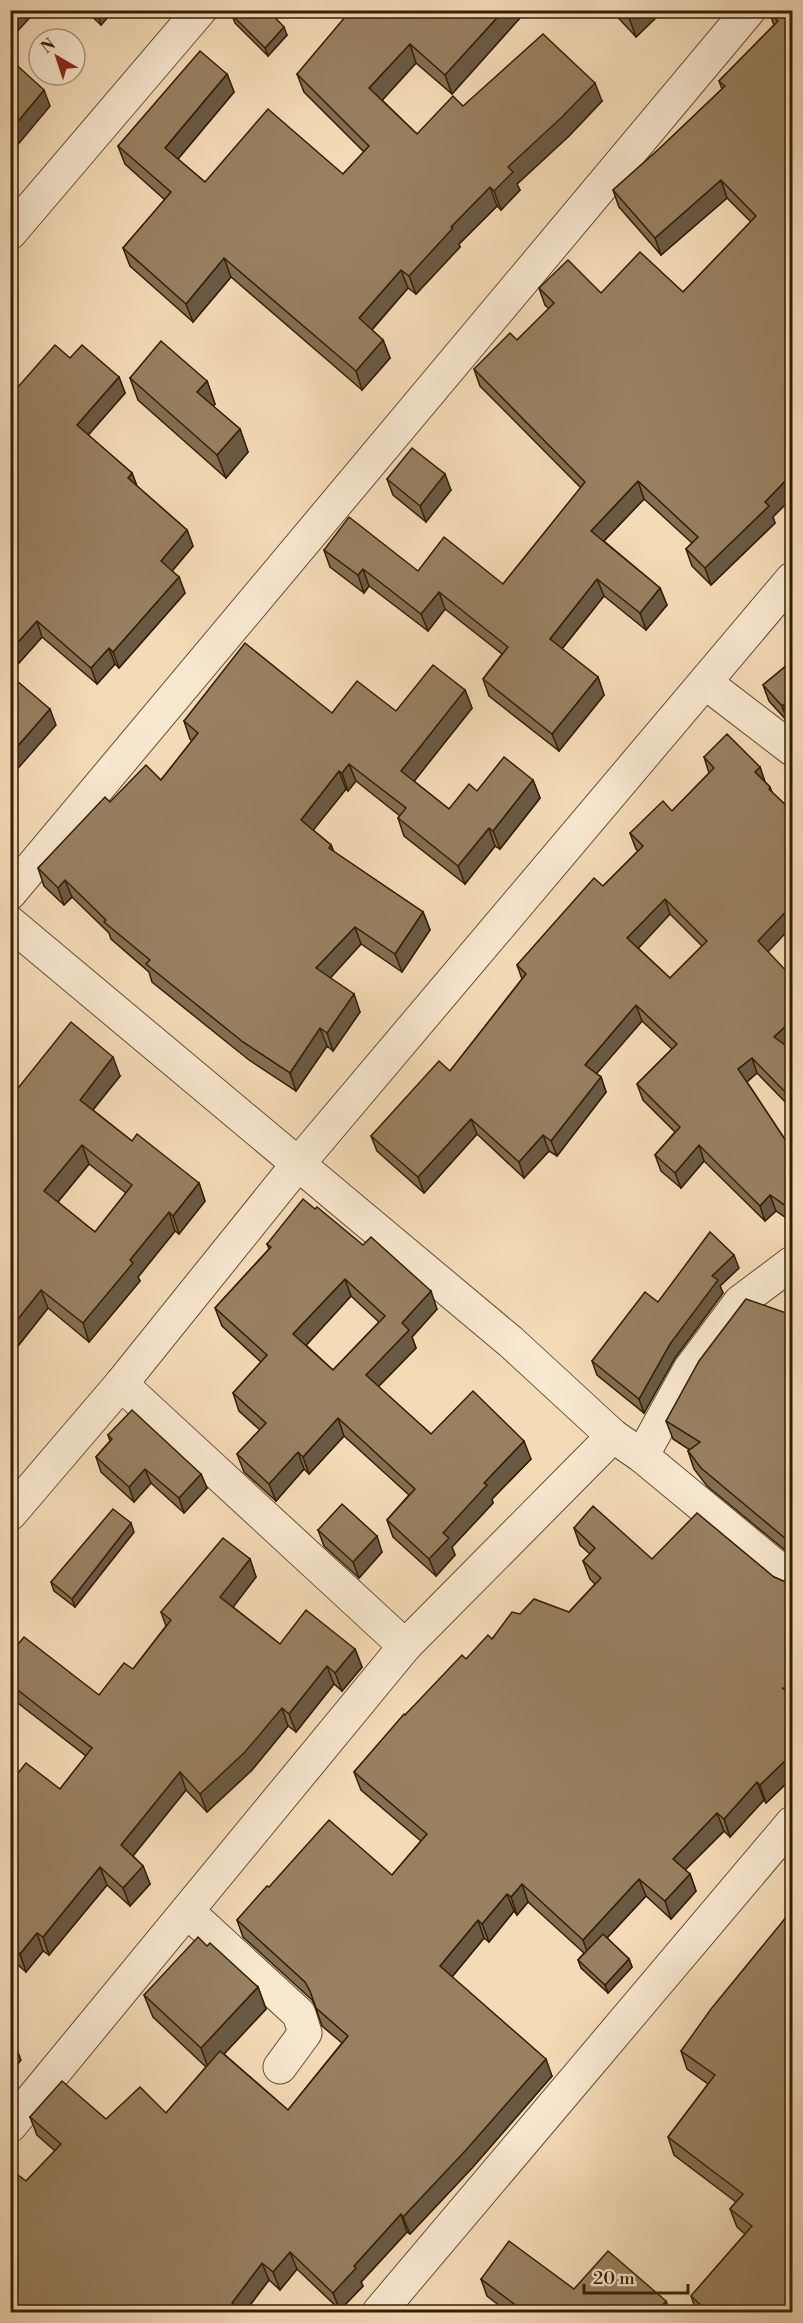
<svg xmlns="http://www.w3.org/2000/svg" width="803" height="2323" font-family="'Libre Bodoni',serif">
<rect width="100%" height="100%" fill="#f4dbb7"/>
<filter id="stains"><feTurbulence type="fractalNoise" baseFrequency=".00333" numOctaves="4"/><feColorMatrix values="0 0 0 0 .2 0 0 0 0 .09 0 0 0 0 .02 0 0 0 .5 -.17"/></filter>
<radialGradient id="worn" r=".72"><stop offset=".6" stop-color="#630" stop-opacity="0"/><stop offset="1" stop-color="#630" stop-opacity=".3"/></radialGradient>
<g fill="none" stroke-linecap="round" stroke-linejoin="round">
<defs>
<g id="minor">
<polyline points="10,233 200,10"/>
<polyline points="706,683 792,749"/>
<polyline points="10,893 749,10"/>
<polyline points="10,923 511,1342 613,1436 642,1456 792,1580"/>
<polyline points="121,1384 405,1646"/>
<polyline points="642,1456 690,1369 740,1302 792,1263"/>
<polyline points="10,1514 121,1384 298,1164 792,579"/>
<polyline points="187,1911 299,2014 305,2033 280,2067"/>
<polyline points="10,2126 405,1646 613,1436"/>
<polyline points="379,2312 792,1823"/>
</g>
</defs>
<use href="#minor" stroke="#654d31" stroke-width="35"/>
<use href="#minor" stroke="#f8e8d0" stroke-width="33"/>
</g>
<g fill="#836e53" stroke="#351e04" stroke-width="1.5" fill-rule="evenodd">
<polygon points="85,10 114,10 101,25"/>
<polygon points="527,10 452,94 416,63 382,100 417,134 463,106 602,101 569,136 517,184 520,190 501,210 497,206 459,244 460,247 416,294 408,288 372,330 383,340 390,358 362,390 231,277 193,322 130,266 123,248 165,200 125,164 118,146 227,74 234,92 178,159 205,182 343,174 364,152 304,92 297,74"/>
<polygon points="611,10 664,10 636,37"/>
<polygon points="792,10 773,517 775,523 711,585 692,566 686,549 692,543 644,499 604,541 660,588 667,605 646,630 604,596 562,649 598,677 604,695 559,751 489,696 483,679 502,654 445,609 428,631 369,586 364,593 330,567 324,550 418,571 503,584 581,488 480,386 474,369 517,340 549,309 545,305 539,288 601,293 683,292 751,222 727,198 661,255 619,207 613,190 659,149 722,89 719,81 774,25 770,14"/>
<polygon points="232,15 287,35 268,56 235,23"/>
<polygon points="70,358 119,377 125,393 88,435 132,473 137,486 187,530 193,546 172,571 179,577 185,593 119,668 115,664 97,684 42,637 10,673"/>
<polygon points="130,378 207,381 215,404 213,406 240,429 248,452 226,478 138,400"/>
<polygon points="387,479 451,490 426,522 393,495"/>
<polygon points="792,661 788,722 769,701 763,685"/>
<polygon points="465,690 472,708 414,781 449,809 477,791 533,780 540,798 500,849 495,846 465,884 404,836 398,818 400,816 356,781 348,791 346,789 313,830 331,845 334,852 423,912 430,930 402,972 361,944 330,978 360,1012 333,1051 327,1046 296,1091 249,1060 152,982 149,972 111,939 109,933 72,897 64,905 44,886 38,868 110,802 161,780 192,741 190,739 184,721 332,713 396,711"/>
<path d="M704,757L760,767L765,782L770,787L772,792L792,926L768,951L792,1041L787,1046L792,1050V1109L757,1073L747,1082L792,1150V1222L776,1211L765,1221L704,1161L681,1188L661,1171L655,1155L675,1132L643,1100L637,1084L672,1049L642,1021L596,1073L601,1077L606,1092L557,1156L549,1151L524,1178L477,1134L424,1193L377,1151L371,1136L450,1071L522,979L517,965L603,886L638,851L636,849L630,833L672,811L709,773ZM670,914L702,946L670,978L638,948Z"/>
<path d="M120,1076L93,1110L132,1141L199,1183L205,1201L179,1234L175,1231L138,1277L140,1281L89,1342L48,1308L10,1356V1088L15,1092ZM89,1164L126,1193L95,1232L58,1202Z"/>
<path d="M267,1244L437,1309L412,1337L416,1348L378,1387L431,1434L531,1459L492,1499L493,1503L452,1547L455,1555L436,1576L393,1537L387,1520L409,1495L344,1436L309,1474L304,1469L276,1501L244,1472L237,1454L260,1430L239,1411L233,1393L261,1362L222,1326L215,1308L269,1249ZM351,1296L379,1322L333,1370L306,1345Z"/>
<polygon points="739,1268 720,1286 723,1293 675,1358 644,1413 597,1375 592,1361 658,1302"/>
<polygon points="792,1315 792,1556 707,1486 694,1469 688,1451 690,1450 673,1439 666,1421"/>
<polygon points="108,1435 201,1474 207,1488 184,1513 151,1483 134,1502 101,1472 96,1457 110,1441"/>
<polygon points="574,1528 652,1559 774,1577 783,1581 792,1579 792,1778 766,1803 764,1800 730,1837 724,1831 685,1870 690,1874 696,1891 671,1919 646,1896 607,1938 629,1959 632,1967 608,1993 581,1968 578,1960 584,1953 528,1902 517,1915 514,1911 489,1942 484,1938 452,1977 552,2076 472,2168 410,2234 407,2232 361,2282 363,2286 340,2310 297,2269 280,2290 269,2280 244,2313 10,2313 26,2181 55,2151 37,2135 30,2117 106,2119 166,2113 206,2067 153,2017 144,1995 207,1946 258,1987 266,2009 224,2054 288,2110 342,2043 322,2026 315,2006 312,2000 243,1937 237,1920 269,1887 392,1875 421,1841 361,1790 354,1772 405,1715 466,1659 492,1639 520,1614 569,1612 595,1584 590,1579 583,1561 590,1554 580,1545"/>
<polygon points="318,1530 382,1552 359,1578 324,1546"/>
<polygon points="134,1532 75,1607 54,1591 51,1582"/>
<polygon points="250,1559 256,1577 233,1607 280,1644 355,1649 362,1667 342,1691 334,1684 296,1732 288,1726 252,1770 207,1812 186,1790 133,1856 143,1866 150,1884 130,1906 107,1885 49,1955 43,1951 26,1972 18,1965 10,1975 10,1783 60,1789 86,1756 10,1697 10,1654 99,1695 133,1669 166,1626 161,1612"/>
<polygon points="792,1910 792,2313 697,2313 691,2296 745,2234 737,2227 730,2209 736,2202 674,2155 668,2137 708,2084 687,2069 681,2051"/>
<polygon points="481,2279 574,2289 666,2301 670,2313 509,2313 487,2296"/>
</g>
<g fill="#6a5a44" stroke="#351e04" stroke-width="1.5">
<polygon points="16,10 37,10 10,39 10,17"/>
<polygon points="96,10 114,10 101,25"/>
<polygon points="504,10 527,10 452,94 445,75"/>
<polygon points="637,10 664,10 636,37 629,18"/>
<polygon points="284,27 287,35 268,56 265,48"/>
<polygon points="410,44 416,63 376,107 369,88"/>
<polygon points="227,74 234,92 172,166 165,148"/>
<polygon points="595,83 602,101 569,136 517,184 520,190 501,210 494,191 508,167"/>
<polygon points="44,90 50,106 10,154 10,131"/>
<polygon points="721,180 727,198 661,255 655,238"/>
<polygon points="490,187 497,206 459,244 460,247 416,294 409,276 451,227"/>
<polygon points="224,258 231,277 193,322 186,304"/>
<polygon points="401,270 408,288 365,337 359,318"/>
<polygon points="383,340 390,358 362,390 356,371"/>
<polygon points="119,377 125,393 83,441 77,425"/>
<polygon points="207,381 215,404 206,415 197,392"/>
<polygon points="240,429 248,452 226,478 217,455"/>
<polygon points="132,473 138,489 128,478"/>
<polygon points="445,474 451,490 426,522 420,506"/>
<polygon points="792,474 792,498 773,517 775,523 711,585 705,568 765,502"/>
<polygon points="638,481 644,499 597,548 591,531"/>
<polygon points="187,530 193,546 167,577 161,561"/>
<polygon points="363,569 369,586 364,593 358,575"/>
<polygon points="179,577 185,593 119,668 113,652"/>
<polygon points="597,579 604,596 556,656 550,639"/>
<polygon points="660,588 667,605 646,630 640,613"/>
<polygon points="439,592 445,609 428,631 421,614"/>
<polygon points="37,621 42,637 10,673 10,651"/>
<polygon points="109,648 115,664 97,684 91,668"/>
<polygon points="598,677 604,695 559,751 552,734"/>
<polygon points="465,690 472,708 408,789 401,771"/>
<polygon points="792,698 792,718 788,722 782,706"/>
<polygon points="50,709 56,725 13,774 15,780 10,785 10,755"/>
<polygon points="349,764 356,781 348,791 342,773"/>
<polygon points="760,767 765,782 755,772"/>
<polygon points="339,771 346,789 307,838 301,820"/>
<polygon points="533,780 540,798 500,849 493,831"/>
<polygon points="489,828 495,846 465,884 458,866"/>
<polygon points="331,845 338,862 329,848"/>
<polygon points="65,880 72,897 64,905 58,888"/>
<polygon points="665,899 670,914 633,954 627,938"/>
<polygon points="792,905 792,926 764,956 758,941"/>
<polygon points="423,912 430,930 402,972 395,954"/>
<polygon points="355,927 361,944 323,986 316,968"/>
<polygon points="354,994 360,1012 333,1051 327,1033"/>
<polygon points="636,1005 642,1021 591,1080 585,1065"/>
<polygon points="792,1020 792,1041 780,1053 774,1037"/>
<polygon points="320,1028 327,1046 296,1091 290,1073"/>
<polygon points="113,1057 120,1076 86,1118 80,1100"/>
<polygon points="752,1058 757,1073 744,1084 738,1069"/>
<polygon points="601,1077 606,1092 557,1156 551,1141"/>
<polygon points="471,1119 477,1134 424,1193 418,1177"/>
<polygon points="543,1135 549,1151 524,1178 519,1162"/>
<polygon points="82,1145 89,1164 51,1210 44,1191"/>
<polygon points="699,1145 704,1161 681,1188 675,1173"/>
<polygon points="199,1183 205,1201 179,1234 173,1216"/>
<polygon points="770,1195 776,1211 765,1221 760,1206"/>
<polygon points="169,1212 175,1231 138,1277 140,1281 89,1342 83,1323 130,1260"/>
<polygon points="734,1255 739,1268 720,1286 723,1293 675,1358 644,1413 639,1399 670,1344 712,1276"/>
<polygon points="345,1279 351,1296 300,1352 293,1334"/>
<polygon points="41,1290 48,1308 10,1356 10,1329"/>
<polygon points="431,1291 437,1309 412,1337 416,1348 372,1393 366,1375 402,1323"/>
<polygon points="338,1418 344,1436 309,1474 303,1457"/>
<polygon points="524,1441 531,1459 492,1499 493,1503 452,1547 455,1555 436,1576 429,1559 443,1533 484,1483"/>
<polygon points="298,1452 304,1469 276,1501 269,1484"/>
<polygon points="145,1469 151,1483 134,1502 129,1487"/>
<polygon points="201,1474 207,1488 184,1513 179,1498"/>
<polygon points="131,1523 134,1532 75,1607 72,1599"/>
<polygon points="377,1536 382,1552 359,1578 353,1562"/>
<polygon points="250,1559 256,1577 227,1615 220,1597"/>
<polygon points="355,1649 362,1667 342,1691 335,1673"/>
<polygon points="327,1666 334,1684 296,1732 289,1714"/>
<polygon points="282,1708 288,1726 252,1770 207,1812 200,1794"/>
<polygon points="792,1754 792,1778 766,1803 760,1785"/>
<polygon points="180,1772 186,1790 127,1863 121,1845"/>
<polygon points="757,1782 764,1800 730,1837 724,1819"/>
<polygon points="717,1813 724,1831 679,1876 673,1859"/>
<polygon points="143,1866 150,1884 130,1906 123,1888"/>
<polygon points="100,1867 107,1885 49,1955 43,1937"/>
<polygon points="690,1874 696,1891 671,1919 665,1901"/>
<polygon points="639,1879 646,1896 589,1957 583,1940"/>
<polygon points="522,1884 528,1902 517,1915 511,1897"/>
<polygon points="507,1894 514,1911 489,1942 482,1924"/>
<polygon points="478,1920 484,1938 446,1984 440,1966"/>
<polygon points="37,1933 43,1951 26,1972 20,1954"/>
<polygon points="11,1947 18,1965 10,1975 10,1948"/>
<polygon points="629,1959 632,1967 608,1993 605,1985"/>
<polygon points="258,1987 266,2009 209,2070 201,2048"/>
<polygon points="14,2042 21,2060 10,2073 10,2046"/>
<polygon points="546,2059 552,2076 472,2168 410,2234 403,2217"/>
<polygon points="401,2214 407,2232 361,2282 363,2286 340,2310 333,2293 354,2266"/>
<polygon points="290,2252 297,2269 280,2290 273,2272"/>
<polygon points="262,2263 269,2280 244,2313 235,2313 232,2303"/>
<polygon points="666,2301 670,2313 656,2313"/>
</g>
<g fill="#988061" stroke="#351e04" stroke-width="1.5" fill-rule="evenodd">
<polygon points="10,10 16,10 10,17"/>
<polygon points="236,10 268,10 284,27 265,48 232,15"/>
<polygon points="351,10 504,10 445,75 410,44 369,88 417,134 453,96 463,106 543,34 595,83 562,117 508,167 513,172 494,191 490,187 451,227 453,228 409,276 401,270 359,318 383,340 356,371 224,258 186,304 123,248 171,192 118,146 200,51 227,74 165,148 205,182 268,109 343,174 369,146 297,74"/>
<polygon points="622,10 637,10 629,18"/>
<polygon points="773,10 792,10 792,474 765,502 769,506 705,568 686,549 698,537 638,481 591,531 660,588 640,613 597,579 550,639 598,677 552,734 483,679 508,647 439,592 421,614 363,569 358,575 324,550 349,517 418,571 444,537 503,584 585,482 474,369 510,333 517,340 554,303 539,288 568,260 601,293 640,252 683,292 756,216 721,180 655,238 613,190 659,149 725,86 719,81 778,21 770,14"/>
<polygon points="10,59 44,90 10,131"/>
<polygon points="161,341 207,381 197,392 240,429 217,455 130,378"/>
<polygon points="55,345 70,358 82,345 119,377 77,425 132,473 128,478 187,530 161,561 179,577 113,652 109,648 91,668 37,621 10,651 10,396"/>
<polygon points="412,448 445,474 420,506 387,479"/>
<polygon points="245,643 332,713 357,681 396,711 433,665 465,690 401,771 449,809 469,784 477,791 504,757 533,780 493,831 489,828 458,866 398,818 406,808 349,764 342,773 339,771 301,820 331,845 329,848 423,912 395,954 355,927 316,968 354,994 327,1033 320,1028 290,1073 243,1042 146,964 150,960 104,922 106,920 65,880 58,888 38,868 105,797 110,802 146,765 161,780 198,733 184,721"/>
<polygon points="792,661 792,698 782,706 763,685"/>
<polygon points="10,675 50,709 10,755"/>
<path d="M727,734L760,767L755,772L770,787L769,789L792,811V905L758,941L792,977V1020L774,1037L792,1050V1099L752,1058L738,1069L792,1150V1210L770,1195L760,1206L699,1145L675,1173L655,1155L680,1127L637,1084L677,1044L636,1005L585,1065L601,1077L551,1141L543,1135L519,1162L471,1119L418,1177L371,1136L439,1061L450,1071L526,974L517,965L594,878L603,886L643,846L630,833L663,801L672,811L714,768L704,757ZM665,899L707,941L670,978L627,938Z"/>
<path d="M71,1022L113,1057L80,1100L132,1141L137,1134L199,1183L173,1216L169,1212L130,1260L133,1263L83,1323L41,1290L10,1329V1088L15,1092ZM82,1145L132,1185L95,1232L44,1191Z"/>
<path d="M303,1199L315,1209L317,1207L363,1245L371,1237L431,1291L402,1323L409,1330L366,1375L431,1434L473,1391L524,1441L484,1483L487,1485L443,1533L449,1538L429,1559L387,1520L415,1489L338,1418L303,1457L298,1452L269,1484L237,1454L266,1423L233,1393L267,1355L215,1308L271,1247L267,1244ZM345,1279L385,1316L333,1370L293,1334Z"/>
<polygon points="710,1232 734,1255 712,1276 718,1280 670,1344 639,1399 592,1361 645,1292 658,1302"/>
<polygon points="746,1299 792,1315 792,1544 701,1468 688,1451 700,1442 666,1421 699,1361"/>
<polygon points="132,1410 201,1474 179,1498 145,1469 129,1487 96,1457 112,1439 108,1435"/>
<polygon points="342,1504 377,1536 353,1562 318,1530"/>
<polygon points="593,1506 652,1559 697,1513 774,1577 783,1581 792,1579 792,1690 782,1688 792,1695 792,1754 760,1785 757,1782 724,1819 717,1813 673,1859 690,1874 665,1901 639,1879 583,1940 522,1884 511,1897 507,1894 482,1924 478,1920 440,1966 546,2059 466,2150 403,2217 401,2214 354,2266 356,2268 333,2293 290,2252 273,2272 262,2263 232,2303 242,2313 10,2313 10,2169 26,2181 61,2144 30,2117 62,2081 106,2119 140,2087 166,2113 220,2051 288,2110 348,2036 316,2008 310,1991 305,1982 237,1920 267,1886 269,1887 329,1820 392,1875 427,1834 354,1772 404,1714 405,1715 462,1655 466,1659 488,1635 492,1639 512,1612 520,1614 534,1599 569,1612 601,1578 583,1561 595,1548 574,1528"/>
<polygon points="113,1509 131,1523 72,1599 51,1582"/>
<polygon points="223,1538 250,1559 220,1597 280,1644 306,1610 355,1649 335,1673 327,1666 289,1714 282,1708 245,1752 200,1794 180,1772 121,1845 143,1866 123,1888 100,1867 43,1937 37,1933 20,1954 11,1947 10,1948 10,1783 26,1763 60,1789 92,1748 10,1684 10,1654 24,1637 99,1695 124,1663 133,1669 171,1620 161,1612"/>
<polygon points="792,1910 792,2313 709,2313 691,2296 752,2226 730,2209 743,2194 668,2137 715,2075 681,2051 711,2009"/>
<polygon points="603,1934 629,1959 605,1985 578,1960"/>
<polygon points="198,1937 207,1946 210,1943 258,1987 201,2048 144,1995"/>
<polygon points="10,2039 14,2042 10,2046"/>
<polygon points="509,2241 574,2289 608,2251 666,2301 656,2313 526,2313 481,2279"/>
</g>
<rect width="803" height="2323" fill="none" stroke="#f4dbb7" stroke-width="36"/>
<rect x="12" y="12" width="779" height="2299" fill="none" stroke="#351e04" stroke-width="3"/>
<rect x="18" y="18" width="767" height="2287" fill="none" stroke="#351e04" stroke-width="1.5"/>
<g transform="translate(57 57) rotate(321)"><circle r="28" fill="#f8e8d0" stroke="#aa977e" stroke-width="1.5"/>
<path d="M0-4.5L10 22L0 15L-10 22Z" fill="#8f2418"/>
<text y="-9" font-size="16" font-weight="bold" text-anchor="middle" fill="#351e04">N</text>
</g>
<path d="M584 2284v9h104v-9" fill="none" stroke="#351e04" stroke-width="3"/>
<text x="593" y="2284" font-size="18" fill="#351e04" stroke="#f8e8d0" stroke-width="4.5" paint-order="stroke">20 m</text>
<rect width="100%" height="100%" filter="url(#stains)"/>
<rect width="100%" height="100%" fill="url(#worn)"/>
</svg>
